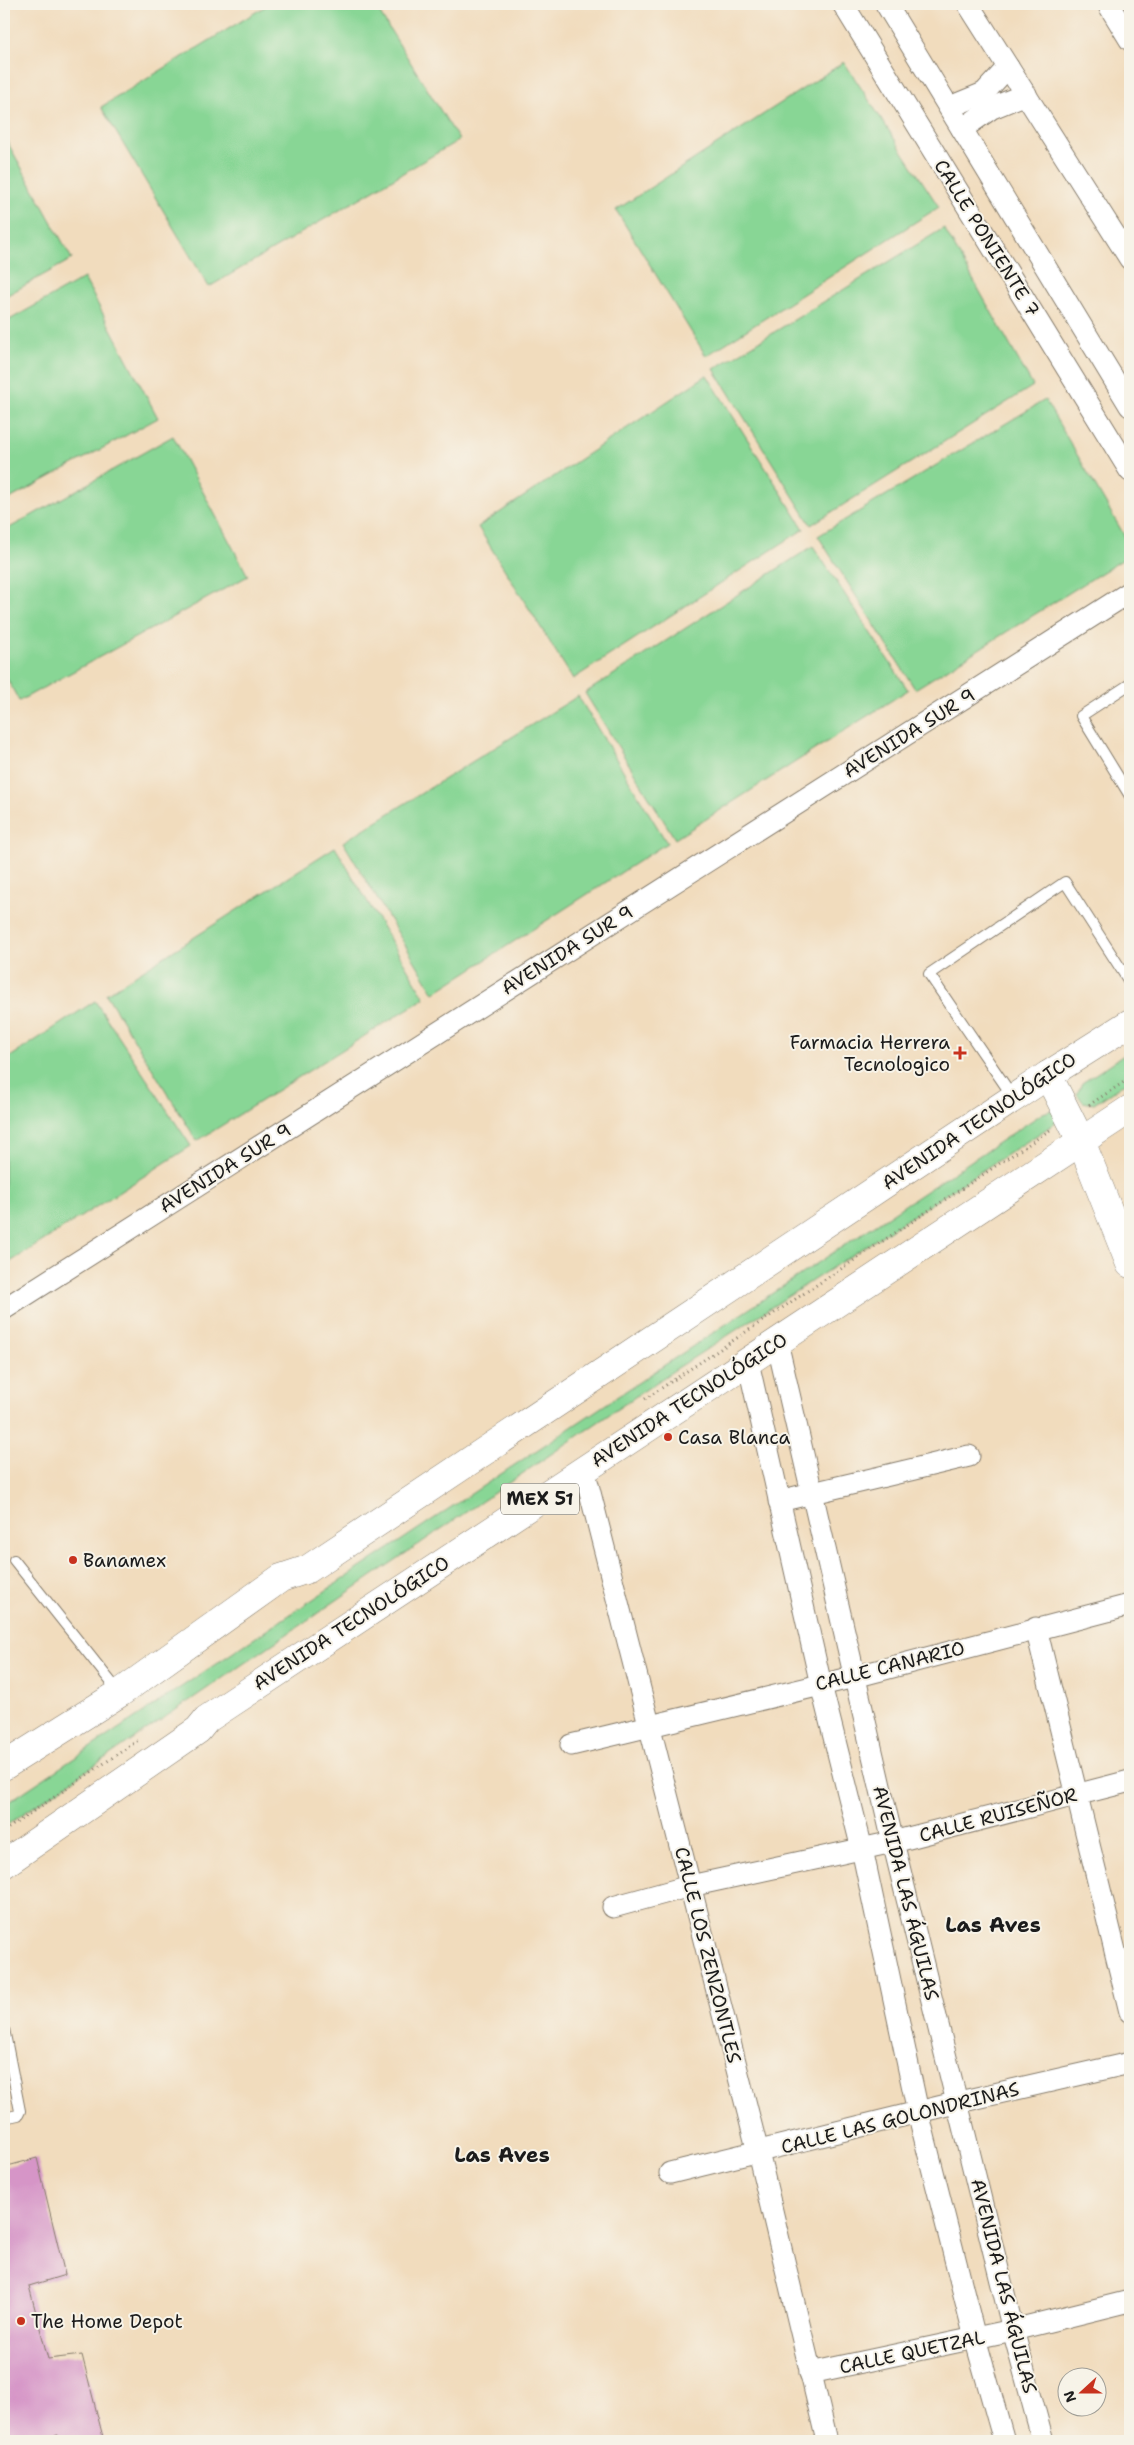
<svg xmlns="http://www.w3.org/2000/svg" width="1134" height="2445" font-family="'Shantell Sans',sans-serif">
<rect width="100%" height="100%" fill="#f7f3e8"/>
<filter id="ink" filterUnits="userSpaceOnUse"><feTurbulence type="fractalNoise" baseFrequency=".02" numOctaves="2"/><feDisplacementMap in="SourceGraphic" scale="10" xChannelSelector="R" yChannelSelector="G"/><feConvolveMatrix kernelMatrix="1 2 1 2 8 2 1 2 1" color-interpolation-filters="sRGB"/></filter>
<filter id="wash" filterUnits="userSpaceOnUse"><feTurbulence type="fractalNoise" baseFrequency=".0096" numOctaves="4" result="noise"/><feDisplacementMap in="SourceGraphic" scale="20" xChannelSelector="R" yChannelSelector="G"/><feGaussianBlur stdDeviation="1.12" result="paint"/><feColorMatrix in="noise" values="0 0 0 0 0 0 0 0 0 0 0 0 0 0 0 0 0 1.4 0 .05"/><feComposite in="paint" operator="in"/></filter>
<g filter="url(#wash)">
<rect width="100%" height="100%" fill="#f1dcbd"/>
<g fill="#88d695" stroke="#527958">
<polygon points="269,4 374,4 459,140 209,287 101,107"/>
<polygon points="844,62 939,207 706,356 616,210"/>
<polygon points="4,136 72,259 4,297"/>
<polygon points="944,228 1033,386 811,525 714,369"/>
<polygon points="84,278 158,418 4,502 4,323"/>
<polygon points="707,375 804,529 573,679 478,527"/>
<polygon points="1045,400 1130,545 1130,555 915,689 818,536"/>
<polygon points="173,436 248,576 19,701 4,673 4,531"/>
<polygon points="813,546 908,690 675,839 585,693"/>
<polygon points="578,696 667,843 434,993 343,842"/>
<polygon points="335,847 425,998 197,1141 106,994"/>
<polygon points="95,1001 191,1146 4,1266 4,1061"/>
<polygon points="1130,1051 1130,1080 1094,1104 1083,1102 1077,1094 1082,1083"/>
<polygon points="1055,1109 1060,1118 1051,1126 673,1371 4,1827 4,1805 1043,1113"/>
</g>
<g id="blocks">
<polygon fill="#d695c7" points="37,2158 65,2275 29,2286 48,2359 82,2355 104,2441 60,2441 58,2435 33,2441 4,2441 4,2167"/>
</g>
</g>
<g filter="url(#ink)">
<use href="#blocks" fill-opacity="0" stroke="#867c6c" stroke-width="1"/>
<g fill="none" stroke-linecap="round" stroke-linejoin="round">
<defs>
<g id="lane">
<polyline points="1130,684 1081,716 1130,796"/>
<polyline points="1013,1097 929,974 1065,882 1130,983"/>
<polyline points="14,1560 119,1692"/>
<polyline points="4,2029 20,2111 18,2115 4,2118"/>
</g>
<g id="street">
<polyline points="843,4 1130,471"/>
<polyline points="886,4 1130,406"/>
<polyline points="968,4 1130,259"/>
<polyline points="1108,4 1130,40"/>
<polyline points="950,107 984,93 1008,67"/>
<polyline points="962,129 992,108 1026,94"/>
<polyline points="4,1309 1130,592"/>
<polyline points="777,1342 893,1842 1013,2330 1043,2441"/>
<polyline points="748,1362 821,1685 862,1849 918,2112 975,2338 1004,2441"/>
<polyline points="584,1469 758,2152 827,2441"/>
<polyline points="779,1501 969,1456"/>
<polyline points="1036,1628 1130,2012"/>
<polyline points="571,1745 854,1677 1130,1605"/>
<polyline points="613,1907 690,1886 893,1842 1130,1781"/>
<polyline points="670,2173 959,2102 1130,2063"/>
<polyline points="810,2373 1013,2330 1130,2301"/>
</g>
<g id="primary">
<polyline points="1048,1075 1081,1141 1130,1264"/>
<polyline points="4,1766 120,1693 281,1578 308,1569 1048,1075 1130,1023"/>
<polyline points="4,1864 198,1730 207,1719 1130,1109"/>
</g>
</defs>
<use href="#lane" stroke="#867c6c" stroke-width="12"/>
<use href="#street" stroke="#867c6c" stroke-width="23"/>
<use href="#primary" stroke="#867c6c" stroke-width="29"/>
<g stroke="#867c6c" stroke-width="3" stroke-dasharray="1 4" stroke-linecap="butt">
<polyline points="1089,1105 1130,1078"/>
<polyline points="645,1399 1050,1130"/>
<polyline points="4,1831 140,1739"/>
</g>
<use href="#lane" stroke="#fff" stroke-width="10"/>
<use href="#street" stroke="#fff" stroke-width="21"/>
<use href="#primary" stroke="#fff" stroke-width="28"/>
</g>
</g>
<g fill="#c8321e" stroke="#f7f3e8" stroke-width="2">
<path d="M957.5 1045.5h5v5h5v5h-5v5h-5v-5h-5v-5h5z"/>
<circle cx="668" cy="1437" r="5"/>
<circle cx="73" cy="1560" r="5"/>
<circle cx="21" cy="2321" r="5"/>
</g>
<g text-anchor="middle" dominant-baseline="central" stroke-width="4" stroke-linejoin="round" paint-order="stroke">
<rect fill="#f7f3e8" stroke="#5e5c59" stroke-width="1" x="501" y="1483.5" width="78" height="31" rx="4"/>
<g font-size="18" font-weight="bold" fill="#1c1c1c">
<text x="540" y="1499">MEX 51</text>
</g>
<g font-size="19" fill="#1c1c1c" stroke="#f7f3e8">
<text transform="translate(987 238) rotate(58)">CALLE PONIENTE 7</text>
<text transform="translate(909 733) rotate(-32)">AVENIDA SUR 9</text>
<text transform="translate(567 950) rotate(-32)">AVENIDA SUR 9</text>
<text transform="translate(979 1121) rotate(-34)">AVENIDA TECNOLÓGICO</text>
<text transform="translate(225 1168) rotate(-32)">AVENIDA SUR 9</text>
<text transform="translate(689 1400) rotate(-33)">AVENIDA TECNOLÓGICO</text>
<text transform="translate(351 1623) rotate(-33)">AVENIDA TECNOLÓGICO</text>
<text transform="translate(890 1666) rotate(-14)">CALLE CANARIO</text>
<text transform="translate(998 1815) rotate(-15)">CALLE RUISEÑOR</text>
<text transform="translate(906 1893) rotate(76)">AVENIDA LAS ÁGUILAS</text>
<text transform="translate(708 1955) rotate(76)">CALLE LOS ZENZONTLES</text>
<text transform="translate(900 2118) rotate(-14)">CALLE LAS GOLONDRINAS</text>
<text transform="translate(1004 2286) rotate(76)">AVENIDA LAS ÁGUILAS</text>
<text transform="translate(912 2352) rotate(-12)">CALLE QUETZAL</text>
</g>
<g font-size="19" fill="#1c1c1c" stroke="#f7f3e8" text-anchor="start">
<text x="950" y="1042" text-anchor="end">Farmacia Herrera<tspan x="950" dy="22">Tecnologico</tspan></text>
<text x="678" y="1437">Casa Blanca</text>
<text x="83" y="1560">Banamex</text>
<text x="31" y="2321">The Home Depot</text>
</g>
<g font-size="21" font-weight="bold" fill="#1c1c1c" stroke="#f7f3e8">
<text x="993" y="1925">Las Aves</text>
<text x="502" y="2155">Las Aves</text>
</g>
</g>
<rect width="1134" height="2445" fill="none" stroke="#f7f3e8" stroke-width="20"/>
<g transform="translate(1082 2392) rotate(249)"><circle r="24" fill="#f7f3e8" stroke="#9f9d96"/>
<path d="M0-4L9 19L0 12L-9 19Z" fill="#c8321e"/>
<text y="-8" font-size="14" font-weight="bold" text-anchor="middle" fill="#1c1c1c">N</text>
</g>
</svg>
